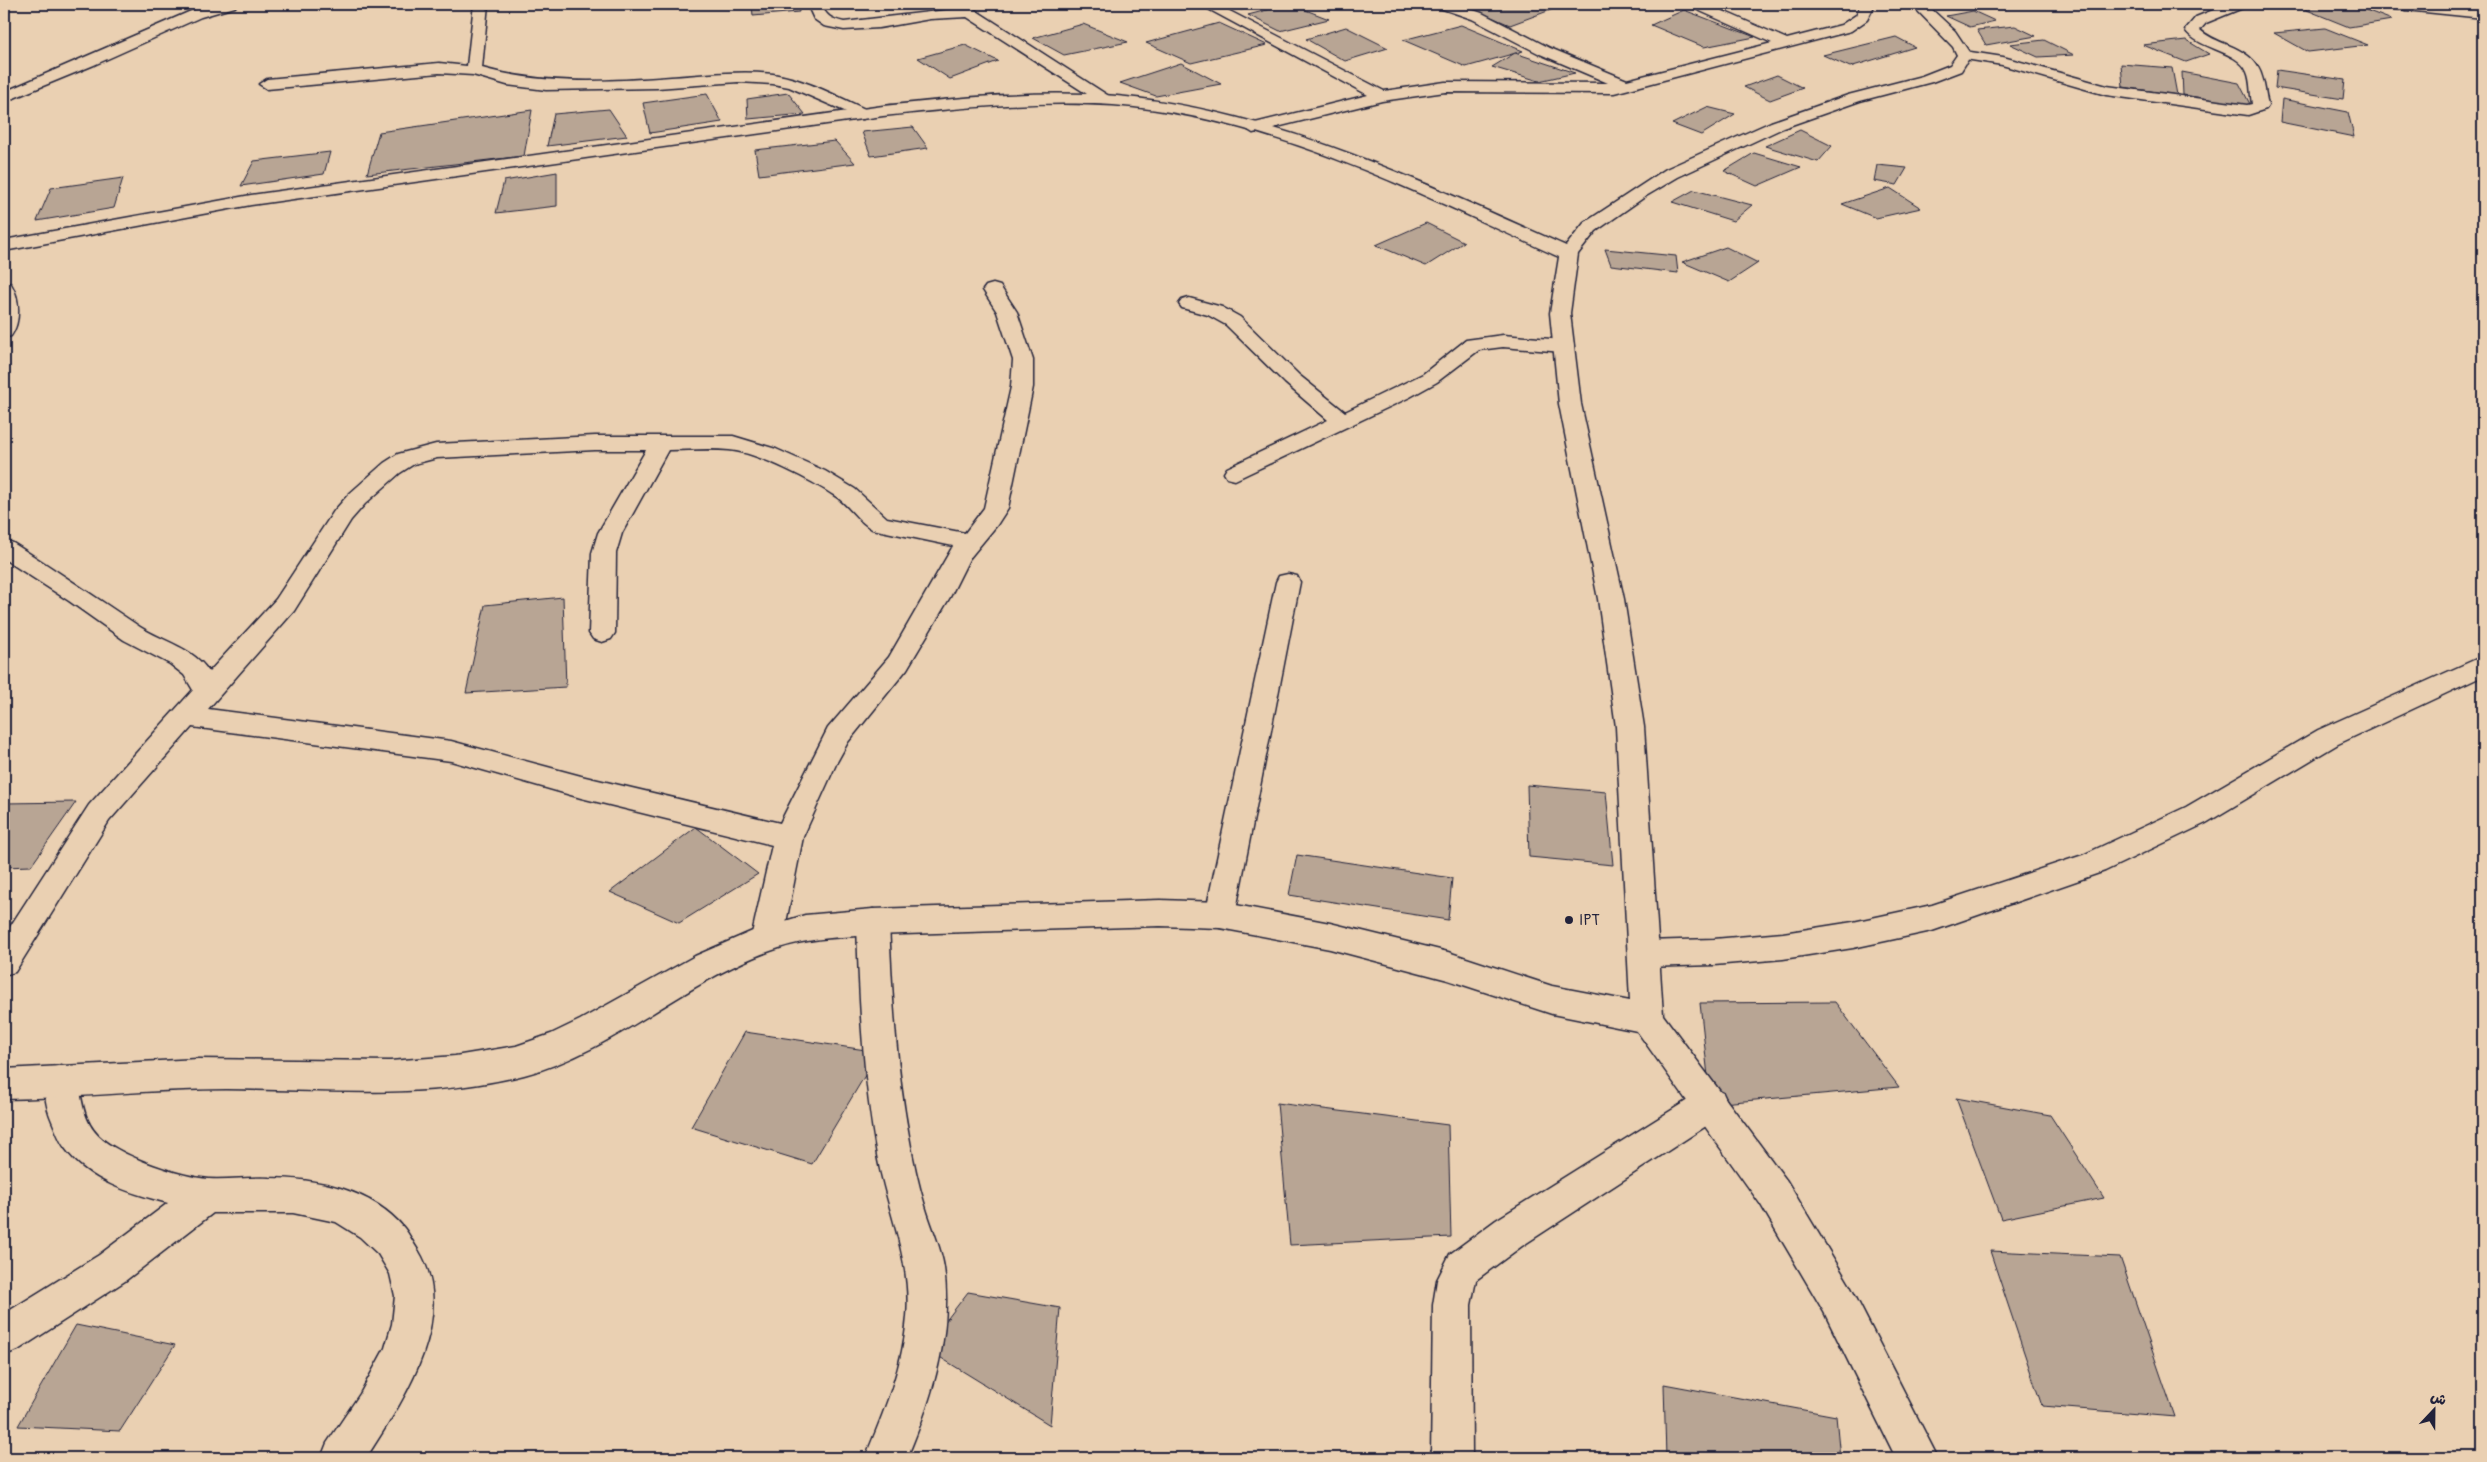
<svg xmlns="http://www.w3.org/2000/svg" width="2487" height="1462" font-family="Pangolin,'Playpen Sans Arabic',sans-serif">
<rect width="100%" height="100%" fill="#ead0b2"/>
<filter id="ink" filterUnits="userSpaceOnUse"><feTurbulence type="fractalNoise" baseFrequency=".02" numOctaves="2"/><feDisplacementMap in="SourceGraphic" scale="10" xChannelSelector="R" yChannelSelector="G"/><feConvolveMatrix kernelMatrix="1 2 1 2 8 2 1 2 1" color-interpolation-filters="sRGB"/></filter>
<g filter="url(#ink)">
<g fill="#b8a594" stroke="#22223b">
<polygon points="752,4 798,4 799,12 753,16"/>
<polygon points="1228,4 1267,4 1241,10"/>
<polygon points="1290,4 1329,19 1280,31 1248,15"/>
<polygon points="1461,4 1560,4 1564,5 1510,25"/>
<polygon points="1612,4 1661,4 1624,9"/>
<polygon points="2353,5 2392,20 2349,27 2302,8"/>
<polygon points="1684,10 1755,37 1704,47 1651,25"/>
<polygon points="1973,11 1995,21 1970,27 1946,16"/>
<polygon points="1219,23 1267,45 1191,63 1146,43"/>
<polygon points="1083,24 1128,42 1064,55 1033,38"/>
<polygon points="1461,25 1523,51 1466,67 1403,40"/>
<polygon points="2015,26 2036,36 1986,45 1977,30"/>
<polygon points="1346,27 1388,48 1345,61 1306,39"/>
<polygon points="2325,28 2368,45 2308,52 2274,33"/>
<polygon points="1896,37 1915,47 1850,67 1823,55"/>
<polygon points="2044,40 2074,55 2038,57 2010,44"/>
<polygon points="2186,40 2209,54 2186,62 2143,45"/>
<polygon points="965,45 998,61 950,79 918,58"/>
<polygon points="1515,53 1575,73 1539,81 1492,67"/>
<polygon points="1181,63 1221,84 1156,96 1120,83"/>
<polygon points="2121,64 2172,68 2177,95 2123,87"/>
<polygon points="2277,70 2345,80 2343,99 2275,88"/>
<polygon points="2182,72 2239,83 2251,106 2183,95"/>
<polygon points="1777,75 1803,88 1770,100 1744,87"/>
<polygon points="788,93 805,114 748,119 747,99"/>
<polygon points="707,94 722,122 650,133 643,103"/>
<polygon points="2282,99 2348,112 2354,137 2280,122"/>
<polygon points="1707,107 1735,114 1701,135 1672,124"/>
<polygon points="609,109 627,136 547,146 554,114"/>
<polygon points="532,110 524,156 367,174 379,132"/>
<polygon points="913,127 928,148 871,156 862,132"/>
<polygon points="1800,130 1832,146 1818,162 1765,146"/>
<polygon points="835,141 855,163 759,175 755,150"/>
<polygon points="330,152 324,174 241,186 254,161"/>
<polygon points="1754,153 1801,167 1757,186 1724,171"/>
<polygon points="1877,165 1907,168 1897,185 1874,181"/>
<polygon points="557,172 557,206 496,213 504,181"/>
<polygon points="123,178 114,208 37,221 51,188"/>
<polygon points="1890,188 1921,208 1876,218 1842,204"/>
<polygon points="1694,190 1752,205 1733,221 1672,202"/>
<polygon points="1426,223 1464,242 1426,266 1376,245"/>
<polygon points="1726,247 1758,263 1729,282 1682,262"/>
<polygon points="1605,249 1676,256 1678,273 1611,265"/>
<polygon points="563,597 566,687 466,693 485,605"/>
<polygon points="1527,785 1606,792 1613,865 1529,857"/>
<polygon points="76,802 31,866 4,867 4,803"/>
<polygon points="696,827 758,874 679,923 610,892"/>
<polygon points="1297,855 1452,878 1448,920 1289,895"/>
<polygon points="1835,1002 1899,1087 1711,1104 1700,1003"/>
<polygon points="745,1032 879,1052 812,1164 691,1127"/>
<polygon points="1956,1098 2050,1115 2104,1198 2001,1219"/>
<polygon points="1277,1103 1448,1125 1451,1237 1290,1245"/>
<polygon points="1990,1251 2120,1257 2175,1417 2042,1406"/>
<polygon points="968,1292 1060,1308 1050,1425 925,1348"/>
<polygon points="76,1325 175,1345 120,1431 18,1426"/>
<polygon points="1664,1384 1836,1416 1840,1458 1666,1458"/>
</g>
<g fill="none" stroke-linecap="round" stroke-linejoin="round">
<defs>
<g id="street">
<polygon points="216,4 237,4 235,7 201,17 94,65 4,102 4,92 191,11"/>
<path d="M474,4H488L482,68C542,85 608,82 671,77C704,75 739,70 773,74C806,79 838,97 869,111L871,114L863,119L789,87L773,84L738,82L657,88L546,90L507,85L473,75L439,73L267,89L259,84L267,79L439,63L467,66Z"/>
<path d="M807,4H821C826,16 831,19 844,22L955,9L950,4H966L1115,100L1113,103H1101L967,17L930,19L879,28L844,30L824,26L814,19Z"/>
<polygon points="1199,4 1216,4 1384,91 1445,82 1608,83 1540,54 1472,19 1437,7 1435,4 1455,4 1482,13 1550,48 1627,80 1772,43 1691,7 1689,4 1707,4 1787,39 1841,25 1856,15 1861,4 1875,4 1867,20 1851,31 1614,93 1445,92 1382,101 1253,133 1245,128 1247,125 1368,95"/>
<path d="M2228,4H2247L2245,7L2206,23L2200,30C2208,37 2218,41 2228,45C2262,59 2262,72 2268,106L2266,109L2248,115L2106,95L2002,65L1959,58L1957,55L1964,51L2003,57L2107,86L2247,105L2252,104C2250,93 2251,81 2247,72C2238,50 2199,50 2185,30L2196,17Z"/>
<polygon points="2379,4 2424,4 2483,10 2483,18 2386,8"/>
<path d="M4,282L11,284C20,298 21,322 11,336L4,338Z"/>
<path d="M993,284L1000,286L1017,312L1033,360V387L1008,508L997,525L969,559L950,597L907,669L848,742L837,762L803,837L783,938L778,947L767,951L756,947L751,938L772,845L581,798L451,761L192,727L109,821L15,972L4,975V936L89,805L193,690L184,675L170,664L124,640L69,601L4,559V540L13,543C56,570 98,599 140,627C164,642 194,648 209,672L276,599L334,511L349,494L384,463L398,454L436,444L595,436H733L776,449L825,471L855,489L887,518L965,533L984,508L1011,387L1013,360L997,312L983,290L986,286ZM595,450H646L598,533L592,553L589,633L593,639L602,642L611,639L615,633L616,553L622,533L668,450C688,450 709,448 729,450C757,452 815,482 838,498C850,507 858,521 872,529L953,546L889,657L828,728L780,823L581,776L451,741L208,709L294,611L351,520L365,504L400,473L414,464L437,458Z"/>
<polygon points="1189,298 1222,307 1240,317 1299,375 1345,412 1423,374 1466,340 1503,335 1563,340 1570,342 1573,346 1570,350 1563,352 1503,347 1479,350 1437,382 1410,397 1235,480 1227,478 1224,473 1227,468 1328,420 1285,383 1226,325 1208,315 1182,308 1179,304 1182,300"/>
<polygon points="1288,574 1297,576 1300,582 1235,915 1231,924 1220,928 1209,924 1205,915 1276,582 1279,576"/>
<polygon points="2483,656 2483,676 2338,744 2206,823 2105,871 1932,931 1853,948 1783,959 1714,965 1645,967 1634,963 1629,954 1634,945 1645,941 1714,939 1783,933 1853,922 1932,905 2083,855 2186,807 2318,730"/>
<path d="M873,909L884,913L889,922C892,994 896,1065 909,1136C913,1160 918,1183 925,1206C931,1227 941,1247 944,1268C953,1334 932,1398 907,1458H865C884,1412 903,1367 907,1317C912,1261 887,1210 877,1155C863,1078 859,1000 857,922L862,913Z"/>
<path d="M61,1065L73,1069C85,1095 78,1119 103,1140C126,1158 180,1177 209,1179C229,1180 249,1177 269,1178C316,1178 373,1190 404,1228C409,1234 413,1243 418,1250C460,1318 402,1402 366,1458H321L327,1443L360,1394L385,1348L392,1324L395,1296L390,1274L378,1254L360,1237L336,1222L293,1213H213L125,1281L18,1350L4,1355V1314L99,1255L168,1203C130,1193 89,1181 65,1148C59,1140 56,1130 52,1121C45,1105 42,1085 49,1069Z"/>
<polygon points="1711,1088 1723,1093 1728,1104 1723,1115 1522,1246 1476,1280 1471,1305 1472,1458 1431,1458 1433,1305 1437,1280 1450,1254 1496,1220 1699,1093"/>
</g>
<path id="secondary" d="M1911,4H1926L1955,31L1971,55L1961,71L1932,82L1860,101L1783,128L1678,177L1646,196L1596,231L1578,254L1570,313L1581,404L1624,599L1644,727L1663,1015L1787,1181L1850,1286L1938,1458H1896L1824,1312L1761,1205L1637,1031L1552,1014L1448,980L1330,949L1220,928L1160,926L873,935C842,937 809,938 779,948C688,977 617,1051 524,1075C426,1100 325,1090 226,1089C152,1089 78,1098 4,1099V1069L198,1059L390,1061L455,1056L516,1046L551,1034L580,1020L695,956L755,930L805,915L873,909L1160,900L1220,902L1330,923L1448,952L1552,986L1630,1001L1616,727L1598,599L1559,404L1550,313L1559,257C1418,193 1271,117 1113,105C1036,100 959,108 883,116L251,205L4,251V240L251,195L883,106C960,98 1039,89 1117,96C1276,111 1422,182 1566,246L1584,223L1666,169L1771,122L1848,95L1922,76L1950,65L1957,55L1953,47Z"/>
</defs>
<use href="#street" stroke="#22223b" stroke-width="3"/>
<use href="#secondary" stroke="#22223b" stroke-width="3"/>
<use href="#street" fill="#ead0b2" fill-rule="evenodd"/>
<use href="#secondary" fill="#ead0b2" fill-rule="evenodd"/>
</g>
</g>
<circle fill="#22223b" stroke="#ead0b2" stroke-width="2" cx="1569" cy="920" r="5"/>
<g text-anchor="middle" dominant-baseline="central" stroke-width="4" stroke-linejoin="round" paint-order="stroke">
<g font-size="15" fill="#22223b" stroke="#ead0b2" text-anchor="start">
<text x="1579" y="920">IPT</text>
</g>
</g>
<rect width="2487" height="1462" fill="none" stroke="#ead0b2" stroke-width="20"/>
<rect x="10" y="10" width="2467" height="1442" fill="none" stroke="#22223b" stroke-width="2" filter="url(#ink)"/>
<g transform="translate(2434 1410) rotate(22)" stroke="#ead0b2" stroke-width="4" paint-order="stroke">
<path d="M0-4L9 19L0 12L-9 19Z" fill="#22223b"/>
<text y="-8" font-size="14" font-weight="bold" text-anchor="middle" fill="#22223b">ش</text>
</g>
</svg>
